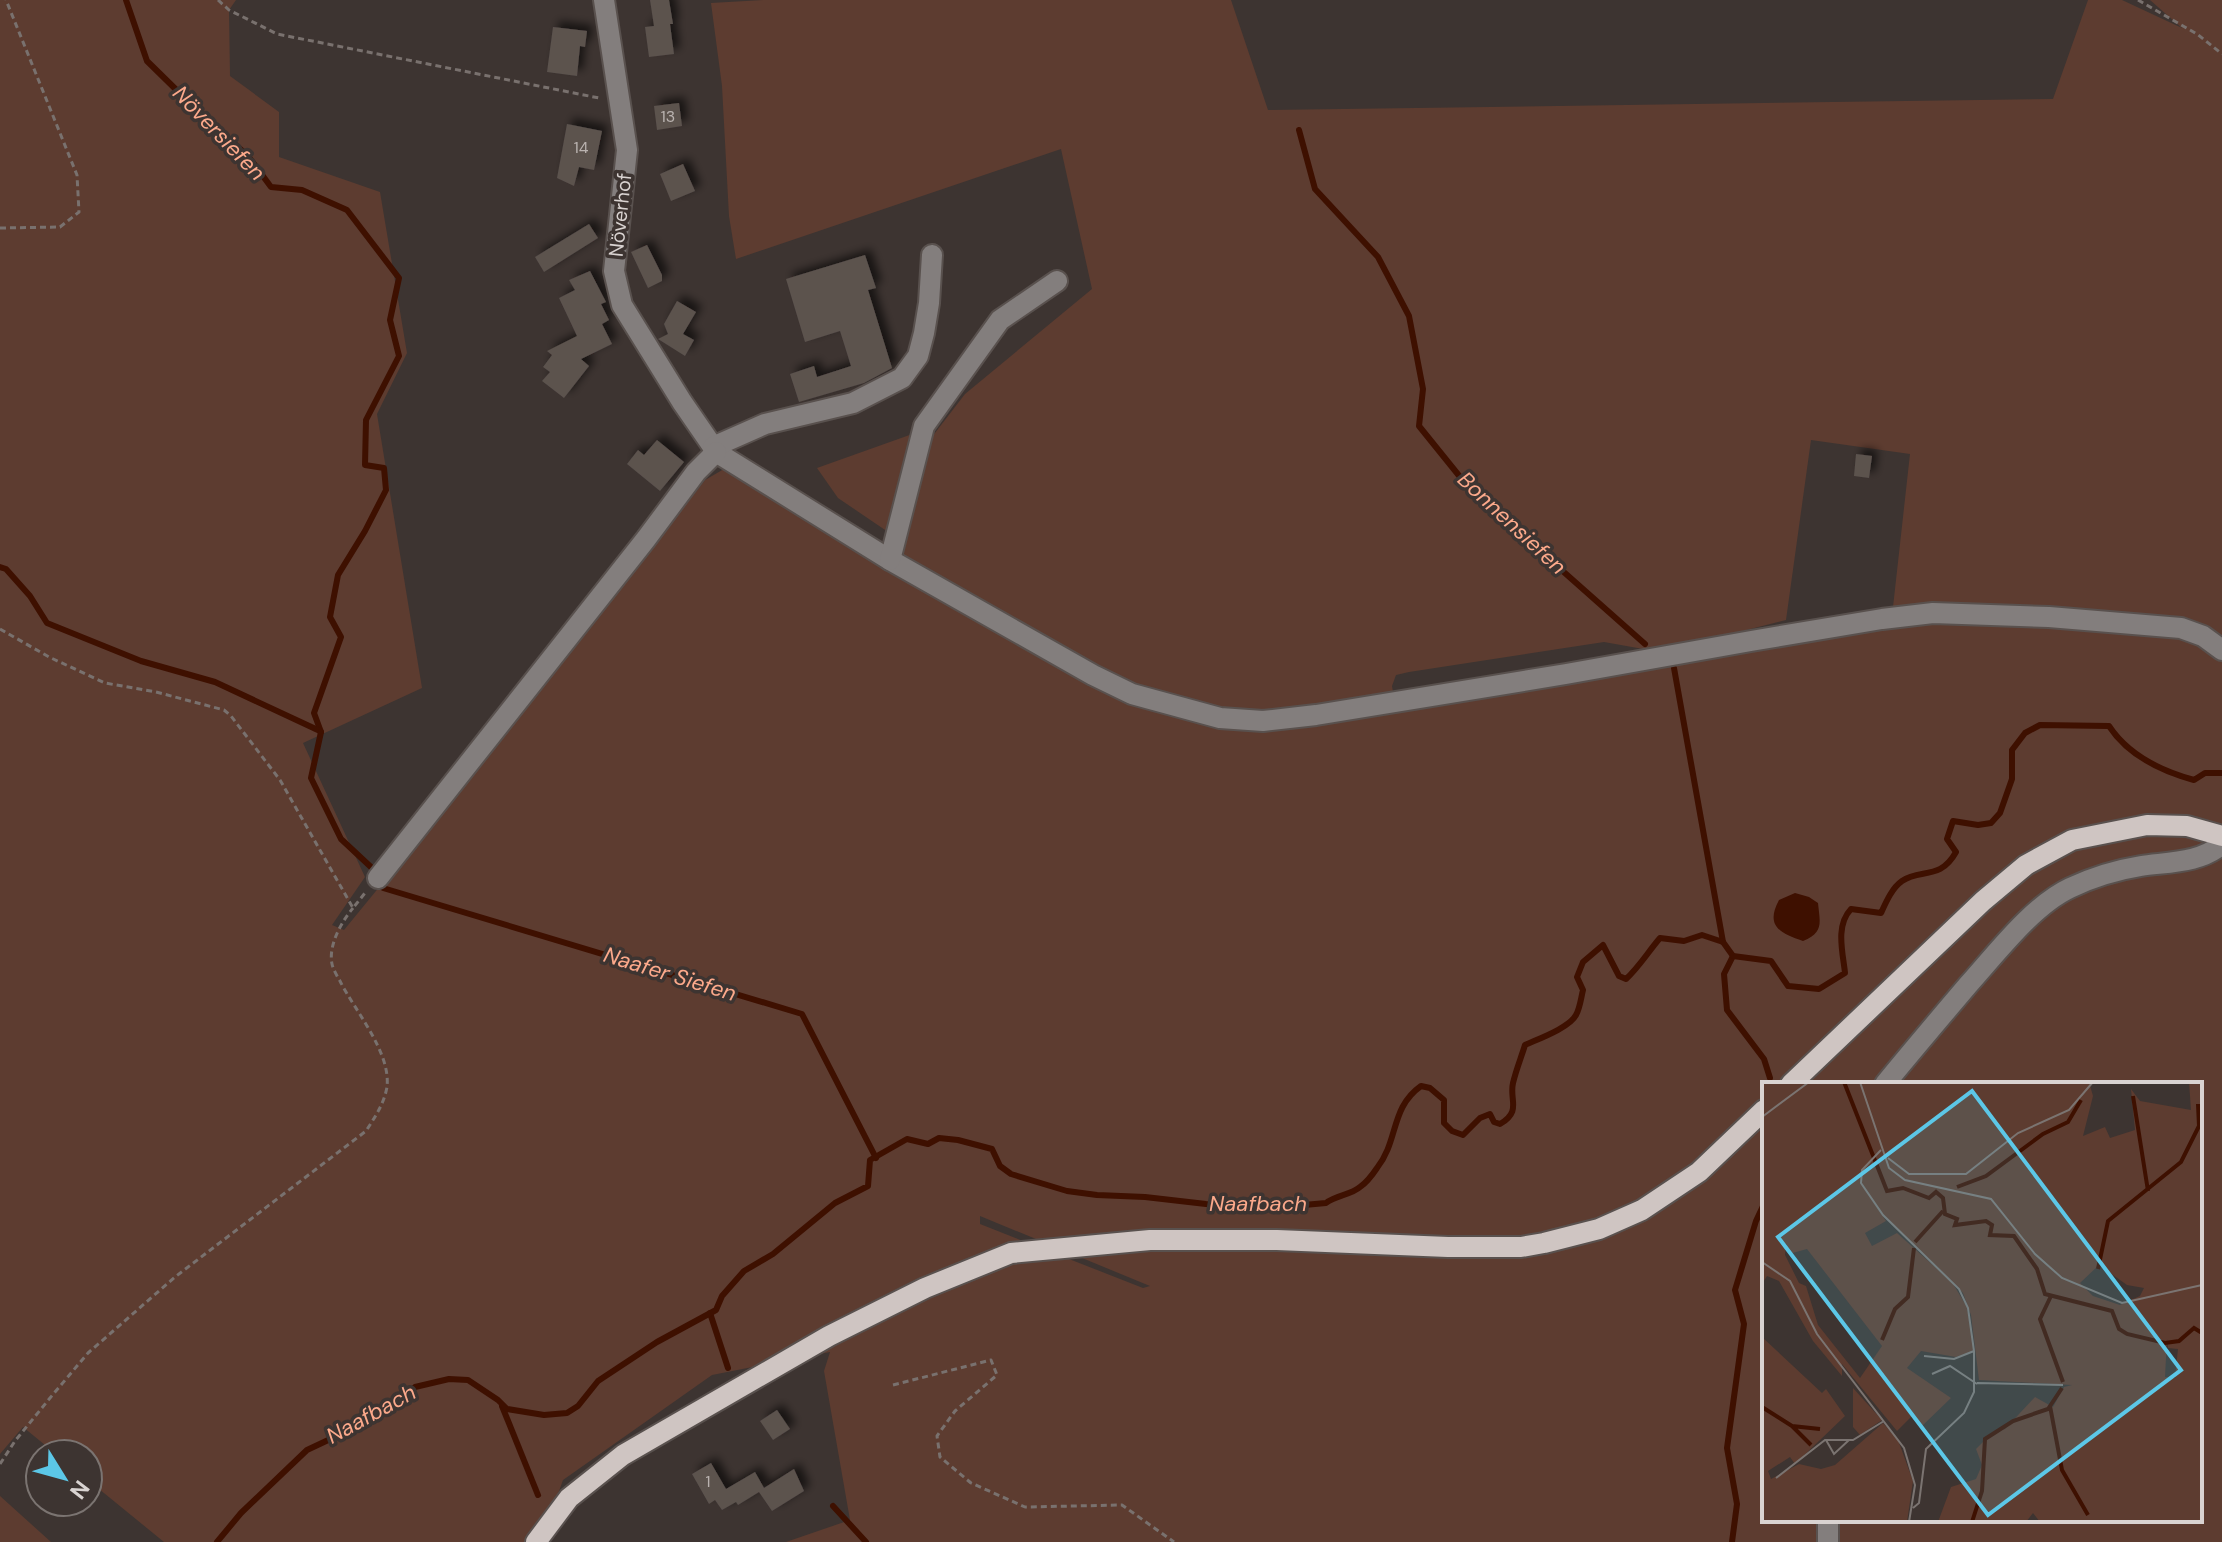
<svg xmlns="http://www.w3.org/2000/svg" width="2222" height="1542" font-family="'DM Sans',sans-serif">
<defs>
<filter id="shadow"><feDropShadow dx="6" dy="-6" stdDeviation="4" flood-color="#0009"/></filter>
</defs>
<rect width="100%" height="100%" fill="#3d3431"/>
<g fill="#5d3c30" fill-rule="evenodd">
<path d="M0,0H236L229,10L230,76L279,112V157L380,192L407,353L377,414L422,688L303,743L365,877L332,925L344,930L394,869L550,670L639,565L705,480L724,469L1085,679L1231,725L1947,607H1893L1910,454L1811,440L1786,620L1660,652L1604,642L1409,672L1396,675L1392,686L1394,698L1268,715L1219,711L1141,690L893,557L928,442L965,394L1092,289L1061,149L736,259L729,216L722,86L711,3L763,0H1231L1268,110L2053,99L2088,0H2122L2182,28L2150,0H2222V1542H786L850,1520L824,1371L830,1352L712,1375L563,1480L547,1525L544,1542H164L88,1480V1454H56L23,1427L0,1454ZM1764,1084H2200V1520H1764ZM980,1216L1150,1286L1143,1288L980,1224Z"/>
<polygon points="918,432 891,534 838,498 817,468"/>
<polygon points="0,1496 51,1542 0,1542"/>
</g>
<path fill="#3e1000" d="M1795,893L1809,897L1818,903C1820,923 1824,932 1803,941C1780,933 1765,926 1779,900Z"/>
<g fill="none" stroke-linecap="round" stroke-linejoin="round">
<g stroke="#3e1000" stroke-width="6">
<polyline points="126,0 147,61 202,115 248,156 271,187 302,190 347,210 399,278 390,320 399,356 366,420 365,465 384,468 386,490 365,531 338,575 330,617 341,637 314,713 321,732"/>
<polyline points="1299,130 1315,189 1378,257 1409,316 1423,389 1419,426 1469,488 1645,644"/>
<polyline points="0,567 6,569 30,596 47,623 141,661 215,682 320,731"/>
<polyline points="1674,668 1723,942"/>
<polyline points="321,732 311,778 341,839 372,868"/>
<polyline points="383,888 802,1014 876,1158"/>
<polyline points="1733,956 1724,974 1727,1010 1764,1059 1770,1078"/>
<polyline points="710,1313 728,1368"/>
<polyline points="502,1406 538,1495"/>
<polyline points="833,1506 866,1542"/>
<path d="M217,1542L241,1513L307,1450L341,1434L372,1416L388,1402L400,1399L415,1387L449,1379L468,1380L498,1400L507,1409L544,1415L567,1413L578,1406L598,1381L657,1342L716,1310L722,1296L744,1271L773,1254L835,1203L868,1186L870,1160L907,1139L928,1144L939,1138L958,1140L992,1149L1000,1166L1011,1174L1067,1191L1097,1195L1145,1197L1206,1204L1282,1207L1326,1203C1336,1195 1351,1195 1360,1187C1366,1183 1373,1174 1377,1168C1399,1140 1390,1108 1421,1086L1430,1088L1444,1100V1123L1452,1131L1463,1135L1480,1118L1490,1114L1494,1122L1500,1124C1522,1111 1509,1100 1513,1083C1516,1070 1521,1058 1525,1045C1538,1039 1569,1028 1576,1015C1580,1008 1581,998 1583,990L1577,977L1583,962L1603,945L1619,976L1626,979C1639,967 1648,952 1660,938L1684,941L1702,935L1723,942L1733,956L1771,961L1788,986L1819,989L1845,973C1843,953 1835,926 1851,909L1881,913C1886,902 1892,888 1902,881C1920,868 1940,881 1956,852L1947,839L1953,821L1978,825L1991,823L2000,813L2012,779V750L2025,733L2040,725L2109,726C2128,755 2161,771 2194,780L2205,773H2222"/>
<polyline points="1732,1542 1737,1504 1727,1448 1744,1324 1735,1290 1756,1221 1764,1204"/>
</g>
</g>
<g fill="#5b524e" filter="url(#shadow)">
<polygon points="650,0 669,0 673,24 670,24 674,54 649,57 645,27 654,26"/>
<polygon points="553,27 587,31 585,47 580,46 577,76 547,72"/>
<polygon points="679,103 682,126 657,130 654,106"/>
<polygon points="567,124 602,131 594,170 579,167 574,186 557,178"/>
<polygon points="683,164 695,191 671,201 660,174"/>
<polygon points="589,224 598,238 544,272 535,257"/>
<polygon points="647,245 662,275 662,281 648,288 631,252"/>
<polygon points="865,255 876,288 868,290 892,368 864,383 799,402 790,374 814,366 817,377 851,366 840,331 805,342 786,279"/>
<polygon points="590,271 606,302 601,304 609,320 602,324 612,344 581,359 589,366 564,398 542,381 550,372 543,367 552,355 547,351 577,336 559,298 575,290 569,280"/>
<polygon points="677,301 696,312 683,334 694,340 685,356 658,339 668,334 664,324"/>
<polygon points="657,440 684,462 660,491 627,464 638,450 644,455"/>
<polygon points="1856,454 1872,456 1869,478 1854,476"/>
<polygon points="777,1410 790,1429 773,1440 760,1421"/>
<polygon points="711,1463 726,1489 755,1472 764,1488 794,1469 804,1491 772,1511 759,1492 738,1505 736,1502 722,1510 715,1500 709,1504 692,1474"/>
</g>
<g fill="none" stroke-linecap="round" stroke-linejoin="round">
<defs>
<g id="minor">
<polyline points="604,0 627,150 614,271 622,305 682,402 713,447 716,452 890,560 1093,675 1132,694 1220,718 1263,721 1316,715 1566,674 1751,641 1882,619 1933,613 2049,617 2181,628 2203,636 2222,650"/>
<polyline points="713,447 765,424 853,403 902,378 918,356 924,333 929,303 932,255"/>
<polyline points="890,560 924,426 1000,320 1057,281"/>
<polyline points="378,878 646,539 696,472 716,452"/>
<path d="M1885,1084C1912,1051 1940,1018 1968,985C1996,954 2032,906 2070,888C2093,877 2116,870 2141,866C2168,862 2201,863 2222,844"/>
<polyline points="1828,1542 1828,1520"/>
</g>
<g id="major">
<polyline points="1791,1084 1983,901 2026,865 2072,840 2147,825 2187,826 2222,836"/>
<polyline points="536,1542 569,1498 623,1455 829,1336 925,1288 1011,1253 1150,1240 1277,1240 1448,1247 1521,1247 1544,1243 1599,1229 1642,1210 1699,1172 1764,1110"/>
</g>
</defs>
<use href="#minor" stroke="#59514e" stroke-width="24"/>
<use href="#major" stroke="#59514e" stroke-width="24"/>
<g stroke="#79716e" stroke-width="3" stroke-dasharray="6 4" stroke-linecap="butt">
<polyline points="218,0 229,10 277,34 599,98"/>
<polyline points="2138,0 2197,34 2222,54"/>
<polyline points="0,228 60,227 79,212 77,175 6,0"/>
<polyline points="0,629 49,657 105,683 156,692 224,710 231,716 280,780 353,908 365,893"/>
<polyline points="893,1385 991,1360 997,1375 955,1411 937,1436 940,1457 971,1483 1025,1507 1122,1505 1174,1542"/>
<path d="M0,1464L15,1441L50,1398L88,1353L175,1277L366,1131C375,1117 384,1104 387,1087C391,1052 355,1011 340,981C337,976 333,969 332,964C328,945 342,921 353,908"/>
</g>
<use href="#minor" stroke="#837e7d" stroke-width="20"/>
<use href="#major" stroke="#cfc5c2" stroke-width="20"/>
</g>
<g text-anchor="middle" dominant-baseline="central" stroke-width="7" stroke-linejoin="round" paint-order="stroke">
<g font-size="16" fill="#bab3b0">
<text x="668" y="116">13</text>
<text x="581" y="147">14</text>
<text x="708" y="1481">1</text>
</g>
<g font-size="20" fill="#d9d3d1" stroke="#3d3431">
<text transform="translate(620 215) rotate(-84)">Növerhof</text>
</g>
<g font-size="22" font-style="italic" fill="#fca98b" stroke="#3d3431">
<text transform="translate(219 133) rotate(46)">Növersiefen</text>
<text transform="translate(1512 523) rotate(43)">Bonnensiefen</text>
<text transform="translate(670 974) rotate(17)">Naafer Siefen</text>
<text x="1258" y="1203">Naafbach</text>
<text transform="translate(371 1414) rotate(-29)">Naafbach</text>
</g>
</g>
<g transform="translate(1762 1082)">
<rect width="440" height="440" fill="#3d3431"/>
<path d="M0,0H327L331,14L321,54L343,45L348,56L373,48L369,7L378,19L429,28L427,0H440V440H278L271,431L264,440H176L189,405L214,397L220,383L214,367L232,349L243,347L273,315L291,325L302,305L310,303L217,298L209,233L201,211L121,133L102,106L124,139L103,151L110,164L135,151L190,200L205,225L212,269L194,275L159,269L145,286L189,316L160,344L150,334L135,349L80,282V294L51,259L17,199L5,194L0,202ZM24,161L27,172L45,167L120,264L98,296L56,243L44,204L37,201L23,173ZM337,183L365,203L382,206L378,214L358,223L331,214L318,201ZM405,257L406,266L416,267L413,296L403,295ZM0,255L60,311L64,307L83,334L33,382L28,375L6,389L9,397L37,382L59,387L73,383L121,341L136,358L151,399L145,440H0ZM91,306L120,338L98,353L91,345Z" fill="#5d3c30" fill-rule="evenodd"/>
<path fill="none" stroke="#3e1000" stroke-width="4" d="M82,0L125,109L141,106L167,116L174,110L181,116L183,132L195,137L193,143L224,139L230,143L228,153L252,154L275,187L283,212L350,229L357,247L365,252L403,261L417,259L432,246L440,251M371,14L386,109M195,105L224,94L281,52L306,40L319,18M153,160L181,129M336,187L346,139L419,80L437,44L436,22M289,214L278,237L301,300M120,258L133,227L146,215L152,166M288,324L300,388L326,433M0,325L30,344L58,347M30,344L49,363M210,440L220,409L223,357L251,339L286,327L300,306"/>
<path fill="none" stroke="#7b7471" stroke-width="2" d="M98,0L127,86L143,98L229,117L273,172L300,196L360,221L440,203M0,35L47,0M119,68L100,88L99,101L121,133L197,207L206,226L212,269V310L202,331L164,367L157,421L151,426M126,76L147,92H204L256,51L307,28L331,0M0,180L28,199L55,252L142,366L153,403L147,440M162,274L192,277L212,269M170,292L188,284L215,302M215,301L301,303M64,358L72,372L87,358M14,396L63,358H91L122,339"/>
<path fill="#5cc7e7" fill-opacity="0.15" stroke="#5cc7e7" stroke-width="4" d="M210,9L419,288L226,433L16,155Z"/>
<rect width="440" height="440" fill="none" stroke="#d9d3d1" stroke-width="4"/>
</g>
<g transform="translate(64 1478) rotate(127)"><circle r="38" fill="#3d3431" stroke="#7b7471" stroke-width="2"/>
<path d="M0-6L14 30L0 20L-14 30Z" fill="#5cc7e7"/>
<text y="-12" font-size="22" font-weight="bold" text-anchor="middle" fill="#d9d3d1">N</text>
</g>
</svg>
